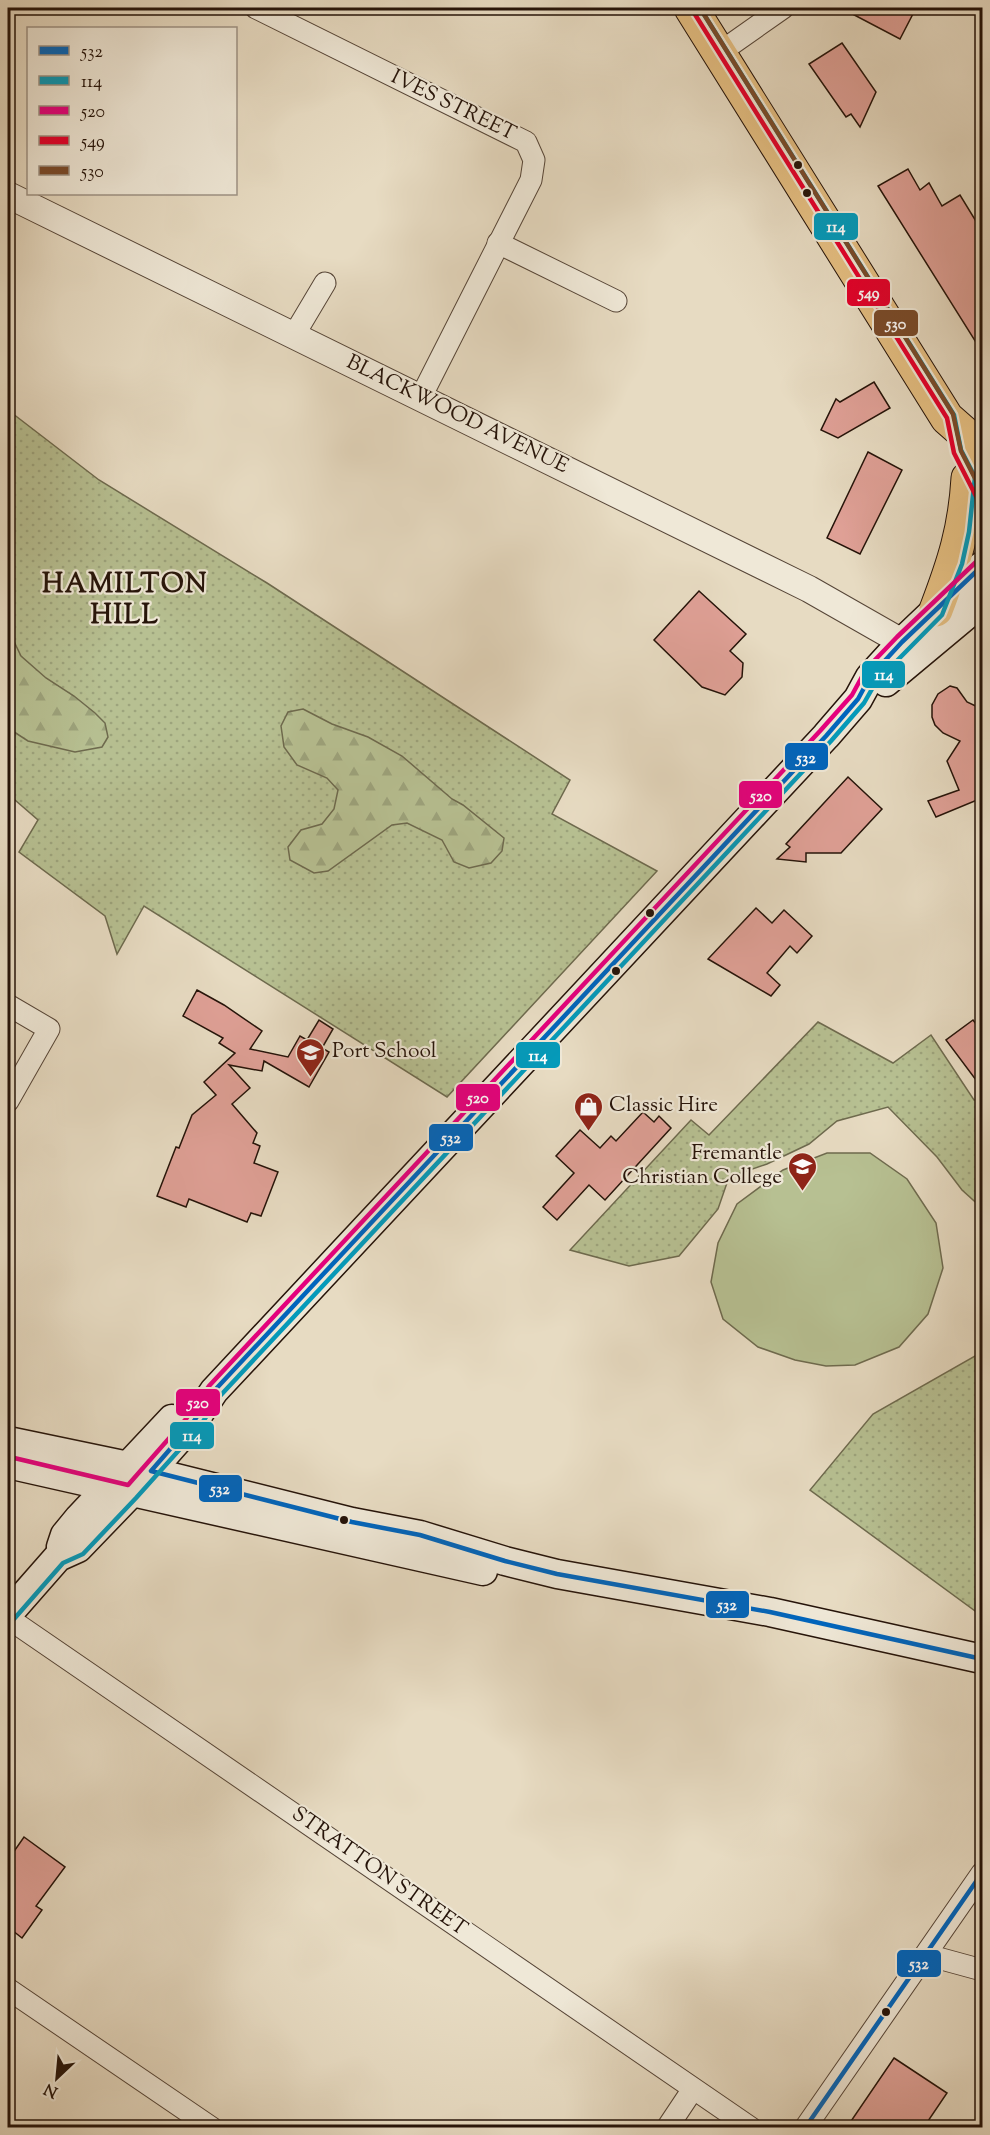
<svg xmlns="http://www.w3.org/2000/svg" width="990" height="2135" font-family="'Sorts Mill Goudy',serif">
<defs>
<pattern id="grass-dots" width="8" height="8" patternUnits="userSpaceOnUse" patternTransform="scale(1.5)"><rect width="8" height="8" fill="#b7c092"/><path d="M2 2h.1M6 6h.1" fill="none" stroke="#9da47d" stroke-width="1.8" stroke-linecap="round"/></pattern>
<pattern id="forest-firs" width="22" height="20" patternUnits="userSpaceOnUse" patternTransform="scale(1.5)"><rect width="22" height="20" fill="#b7c092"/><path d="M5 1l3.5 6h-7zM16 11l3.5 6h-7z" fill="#9da47d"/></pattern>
</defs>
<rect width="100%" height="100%" fill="#e7dbc2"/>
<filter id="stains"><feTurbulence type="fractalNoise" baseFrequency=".00333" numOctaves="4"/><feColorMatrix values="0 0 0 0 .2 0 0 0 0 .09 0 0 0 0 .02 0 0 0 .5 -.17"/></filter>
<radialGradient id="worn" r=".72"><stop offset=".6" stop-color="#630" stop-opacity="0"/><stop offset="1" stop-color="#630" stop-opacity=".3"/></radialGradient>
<g fill="url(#grass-dots)" stroke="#6e6a4e" stroke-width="1.5">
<polygon points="8,410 99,480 267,583 570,780 552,814 657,871 447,1097 144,906 117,954 105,916 19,852 38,820 8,794"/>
<polygon points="818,1022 893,1063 931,1035 974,1100 982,1100 982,1208 962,1190 937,1157 888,1107 837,1121 809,1144 767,1164 729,1177 718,1209 679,1256 629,1266 570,1250 691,1120 709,1135"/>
<polygon points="982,1352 982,1616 810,1490 873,1414"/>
</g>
<g fill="url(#forest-firs)" stroke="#6e6a4e" stroke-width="1.5">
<polygon points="8,629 21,656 46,678 74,696 95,713 105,723 108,737 102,747 75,752 28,741 8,728"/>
<polygon points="303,709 332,724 368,737 402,756 452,799 463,805 504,838 502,851 491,863 469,868 454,862 442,840 407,823 392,825 328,871 314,873 290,860 288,847 301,830 322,824 334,809 338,790 327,778 297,765 284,747 281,726 288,712"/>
</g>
<polygon fill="#b7c092" stroke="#6e6a4e" stroke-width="1.5" points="827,1153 870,1153 907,1179 936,1223 943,1268 928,1314 899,1347 855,1365 826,1366 795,1360 758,1347 723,1319 711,1282 718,1243 737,1204 783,1170"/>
<g fill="#dfa096" stroke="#251309" stroke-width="1.5">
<polygon points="841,8 916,8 900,39"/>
<polygon points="842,43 876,92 860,127 851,114 846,117 809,64"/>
<polygon points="908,169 920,190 929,183 942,206 960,195 982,231 982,352 878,186"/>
<polygon points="874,382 890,408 838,438 821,430 836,399 840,402"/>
<polygon points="868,452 902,470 860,554 827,538"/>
<polygon points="699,591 746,634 730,651 743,663 742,677 725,695 702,687 654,640"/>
<polygon points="950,686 957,688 967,702 982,709 982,798 936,817 928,801 959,790 947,761 960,741 943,733 935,725 932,717 932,705 938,694"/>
<polygon points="848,777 882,809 841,853 806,853 806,862 777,859 790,847 786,844"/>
<polygon points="756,908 772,923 784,910 812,936 797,953 790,946 767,973 780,985 771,996 708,959"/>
<polygon points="197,990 224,1005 262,1031 250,1049 288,1057 300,1036 307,1040 319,1020 333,1029 322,1048 329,1052 309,1087 264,1061 262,1071 229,1065 250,1088 232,1104 257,1133 253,1143 260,1146 254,1163 278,1172 261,1216 251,1213 247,1222 189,1199 186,1207 157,1196 176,1147 179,1148 192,1115 216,1095 204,1082 235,1053 219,1043 223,1038 183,1016"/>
<polygon points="982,1019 982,1088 946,1040 973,1020 976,1024"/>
<polygon points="643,1112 654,1122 659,1116 671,1128 605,1200 589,1185 557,1220 543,1207 574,1173 556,1156 580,1130 600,1148 611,1136 616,1141"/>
<polygon points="24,1837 65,1867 36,1906 42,1910 22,1938 8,1927 8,1860"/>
<polygon points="894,2058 947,2093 924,2127 847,2127"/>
</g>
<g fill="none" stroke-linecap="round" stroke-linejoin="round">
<defs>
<g id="minor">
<polyline points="256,8 526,142 534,160 531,180 421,397"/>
<polyline points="719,53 783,8"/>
<polyline points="498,243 616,301"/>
<polyline points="294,335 325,283"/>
<polyline points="8,1005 49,1029 8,1101"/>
<polyline points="8,1618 751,2128"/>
<polyline points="927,1955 982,1970"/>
<polyline points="8,1989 212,2128"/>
<polyline points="667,2128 693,2089"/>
<polyline points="805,2128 982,1873"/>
</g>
<polyline id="tertiary" points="8,195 809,589 902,642"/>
<g id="secondary">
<polyline points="886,682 982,602"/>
<polyline points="8,1441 128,1466 352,1522 420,1535 505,1561 557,1574 770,1612 982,1659"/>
<polyline points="8,1464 483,1571"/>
<polyline points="61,1547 65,1535 79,1518 172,1419"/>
<polyline points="8,1614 58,1557 78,1548 131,1493 192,1424 214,1391 826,736 858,699 870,677 879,667 902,642 982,566"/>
</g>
<g id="primary">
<polyline points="691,8 947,418 972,440 982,459"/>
<path d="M936,610C954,563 965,529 968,478"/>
</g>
</defs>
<use href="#minor" stroke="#564537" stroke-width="23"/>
<use href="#tertiary" stroke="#564537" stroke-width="28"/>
<use href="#secondary" stroke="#251309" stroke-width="31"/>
<use href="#primary" stroke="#251309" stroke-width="35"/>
<use href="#minor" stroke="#efe8d7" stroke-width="21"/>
<use href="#tertiary" stroke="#efe8d7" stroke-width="26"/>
<use href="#secondary" stroke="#efe8d7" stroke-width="28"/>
<use href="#primary" stroke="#e4be81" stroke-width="33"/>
<defs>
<g id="bus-1">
<polyline points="982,566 902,642 879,667 870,677 858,699 826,736 214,1391 192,1424 151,1471 352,1522 420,1535 505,1561 557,1574 770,1612 982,1659"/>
<polyline points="805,2128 982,1873"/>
</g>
<polyline id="bus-2" points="14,1619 63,1563 83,1554 136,1498 198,1429 220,1396 831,741 864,703 876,682 942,615 962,564 969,532 975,477 961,450 954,415 700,8"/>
<polyline id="bus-3" points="10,1457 128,1485 186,1419 209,1386 820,731 852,695 864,673 873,662 897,637 977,561"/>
<polyline id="bus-4" points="691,8 947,418 954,453 982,508"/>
<polyline id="bus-5" points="700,8 953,414 961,451 982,492"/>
</defs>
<use href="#bus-1" stroke="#efe8d7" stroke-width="9"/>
<use href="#bus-2" stroke="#efe8d7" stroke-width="9"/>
<use href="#bus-3" stroke="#efe8d7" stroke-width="9"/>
<use href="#bus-4" stroke="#efe8d7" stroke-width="9"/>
<use href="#bus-5" stroke="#efe8d7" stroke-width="9"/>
<use href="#bus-1" stroke="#0065bd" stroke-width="4.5"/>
<use href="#bus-2" stroke="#049aba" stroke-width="4.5"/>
<use href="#bus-3" stroke="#e5007d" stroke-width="4.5"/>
<use href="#bus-4" stroke="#e4002b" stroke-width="4.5"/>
<use href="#bus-5" stroke="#7a4b2a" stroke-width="4.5"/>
</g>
<defs>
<symbol id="school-pin" viewBox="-11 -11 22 30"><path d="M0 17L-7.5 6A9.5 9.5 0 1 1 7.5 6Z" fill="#8f2418" stroke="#efe8d7"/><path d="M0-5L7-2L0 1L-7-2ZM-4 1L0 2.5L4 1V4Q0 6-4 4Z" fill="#fff"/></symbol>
<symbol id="shop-pin" viewBox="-11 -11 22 30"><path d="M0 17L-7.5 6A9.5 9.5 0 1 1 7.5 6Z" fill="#8f2418" stroke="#efe8d7"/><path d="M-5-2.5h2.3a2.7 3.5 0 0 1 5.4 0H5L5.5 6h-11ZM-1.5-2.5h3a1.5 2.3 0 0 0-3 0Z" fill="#fff"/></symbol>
</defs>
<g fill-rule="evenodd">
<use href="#school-pin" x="294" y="1036" width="33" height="45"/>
<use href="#shop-pin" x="572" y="1090" width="33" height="45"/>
<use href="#school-pin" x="786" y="1150" width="33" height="45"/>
</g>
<g fill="#251309" stroke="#efe8d7" stroke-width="2">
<circle cx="798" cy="165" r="5"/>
<circle cx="807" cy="193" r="5"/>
<circle cx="650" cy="913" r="5"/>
<circle cx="616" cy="971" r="5"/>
<circle cx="344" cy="1520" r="5"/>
<circle cx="886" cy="2012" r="5"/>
</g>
<g text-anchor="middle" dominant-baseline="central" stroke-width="4.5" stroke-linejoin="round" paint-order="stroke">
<g font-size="21" fill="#251309" stroke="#efe8d7">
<text transform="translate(453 106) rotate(26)">IVES STREET</text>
<text transform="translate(457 415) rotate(26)">BLACKWOOD AVENUE</text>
<text transform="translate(379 1872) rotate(35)">STRATTON STREET</text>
</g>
<g font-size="21" fill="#251309" stroke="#efe8d7" text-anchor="start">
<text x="332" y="1052">Port School</text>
<text x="609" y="1106">Classic Hire</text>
<text x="782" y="1154" text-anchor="end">Fremantle<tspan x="782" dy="24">Christian College</tspan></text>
</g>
<g font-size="27" font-weight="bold" letter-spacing="1.5" fill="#251309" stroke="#efe8d7">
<text x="125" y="585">HAMILTON<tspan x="125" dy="31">HILL</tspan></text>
</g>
</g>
<g stroke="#efe8d7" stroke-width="2">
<rect x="813" y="212" width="46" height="29" rx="6" fill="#049aba"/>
<rect x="846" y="278" width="45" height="29" rx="6" fill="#e4002b"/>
<rect x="873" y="309" width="46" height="28" rx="6" fill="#7a4b2a"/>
<rect x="861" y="660" width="45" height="29" rx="6" fill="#049aba"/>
<rect x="784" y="742" width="45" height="29" rx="6" fill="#0065bd"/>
<rect x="738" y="780" width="45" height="29" rx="6" fill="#e5007d"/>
<rect x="515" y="1041" width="46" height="28" rx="6" fill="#049aba"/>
<rect x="455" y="1083" width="46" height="29" rx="6" fill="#e5007d"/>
<rect x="428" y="1123" width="46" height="29" rx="6" fill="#0065bd"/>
<rect x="175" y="1388" width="46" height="29" rx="6" fill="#e5007d"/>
<rect x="169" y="1421" width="46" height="29" rx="6" fill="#049aba"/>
<rect x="198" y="1474" width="45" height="29" rx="6" fill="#0065bd"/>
<rect x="705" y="1590" width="45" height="29" rx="6" fill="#0065bd"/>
<rect x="896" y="1949" width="46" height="29" rx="6" fill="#0065bd"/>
</g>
<g font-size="16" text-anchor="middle" font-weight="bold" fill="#fff">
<text x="836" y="232">114</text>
<text x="869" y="298">549</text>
<text x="896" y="329">530</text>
<text x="884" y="680">114</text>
<text x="806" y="763">532</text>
<text x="761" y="801">520</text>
<text x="538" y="1061">114</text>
<text x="478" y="1103">520</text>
<text x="451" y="1143">532</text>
<text x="198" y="1408">520</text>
<text x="192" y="1441">114</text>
<text x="220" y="1494">532</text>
<text x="727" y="1610">532</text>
<text x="919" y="1969">532</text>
</g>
<rect width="990" height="2135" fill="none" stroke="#e7dbc2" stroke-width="30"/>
<rect x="9" y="9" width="972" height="2117" fill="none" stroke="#251309" stroke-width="3"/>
<rect x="15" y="15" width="960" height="2105" fill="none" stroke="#251309" stroke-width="1.5"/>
<rect x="27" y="27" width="210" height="168" fill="#efe8d7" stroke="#9e9385" stroke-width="1.5"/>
<rect x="39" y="46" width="30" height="9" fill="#0065bd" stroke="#9e9385" stroke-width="1.5"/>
<text x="81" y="57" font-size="18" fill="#251309">532</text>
<rect x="39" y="76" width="30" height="9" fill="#049aba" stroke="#9e9385" stroke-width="1.5"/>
<text x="81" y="87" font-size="18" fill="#251309">114</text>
<rect x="39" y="106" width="30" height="9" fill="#e5007d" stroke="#9e9385" stroke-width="1.5"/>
<text x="81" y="117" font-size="18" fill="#251309">520</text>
<rect x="39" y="136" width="30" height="9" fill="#e4002b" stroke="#9e9385" stroke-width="1.5"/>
<text x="81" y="147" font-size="18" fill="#251309">549</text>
<rect x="39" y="166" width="30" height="9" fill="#7a4b2a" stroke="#9e9385" stroke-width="1.5"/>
<text x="81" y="177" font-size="18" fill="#251309">530</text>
<g transform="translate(57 2078) rotate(206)" stroke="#efe8d7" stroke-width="4.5" paint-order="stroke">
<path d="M0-4.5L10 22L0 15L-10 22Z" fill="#251309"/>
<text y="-9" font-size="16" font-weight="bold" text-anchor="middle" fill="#251309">N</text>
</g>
<rect width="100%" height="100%" filter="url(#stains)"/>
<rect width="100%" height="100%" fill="url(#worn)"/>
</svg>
